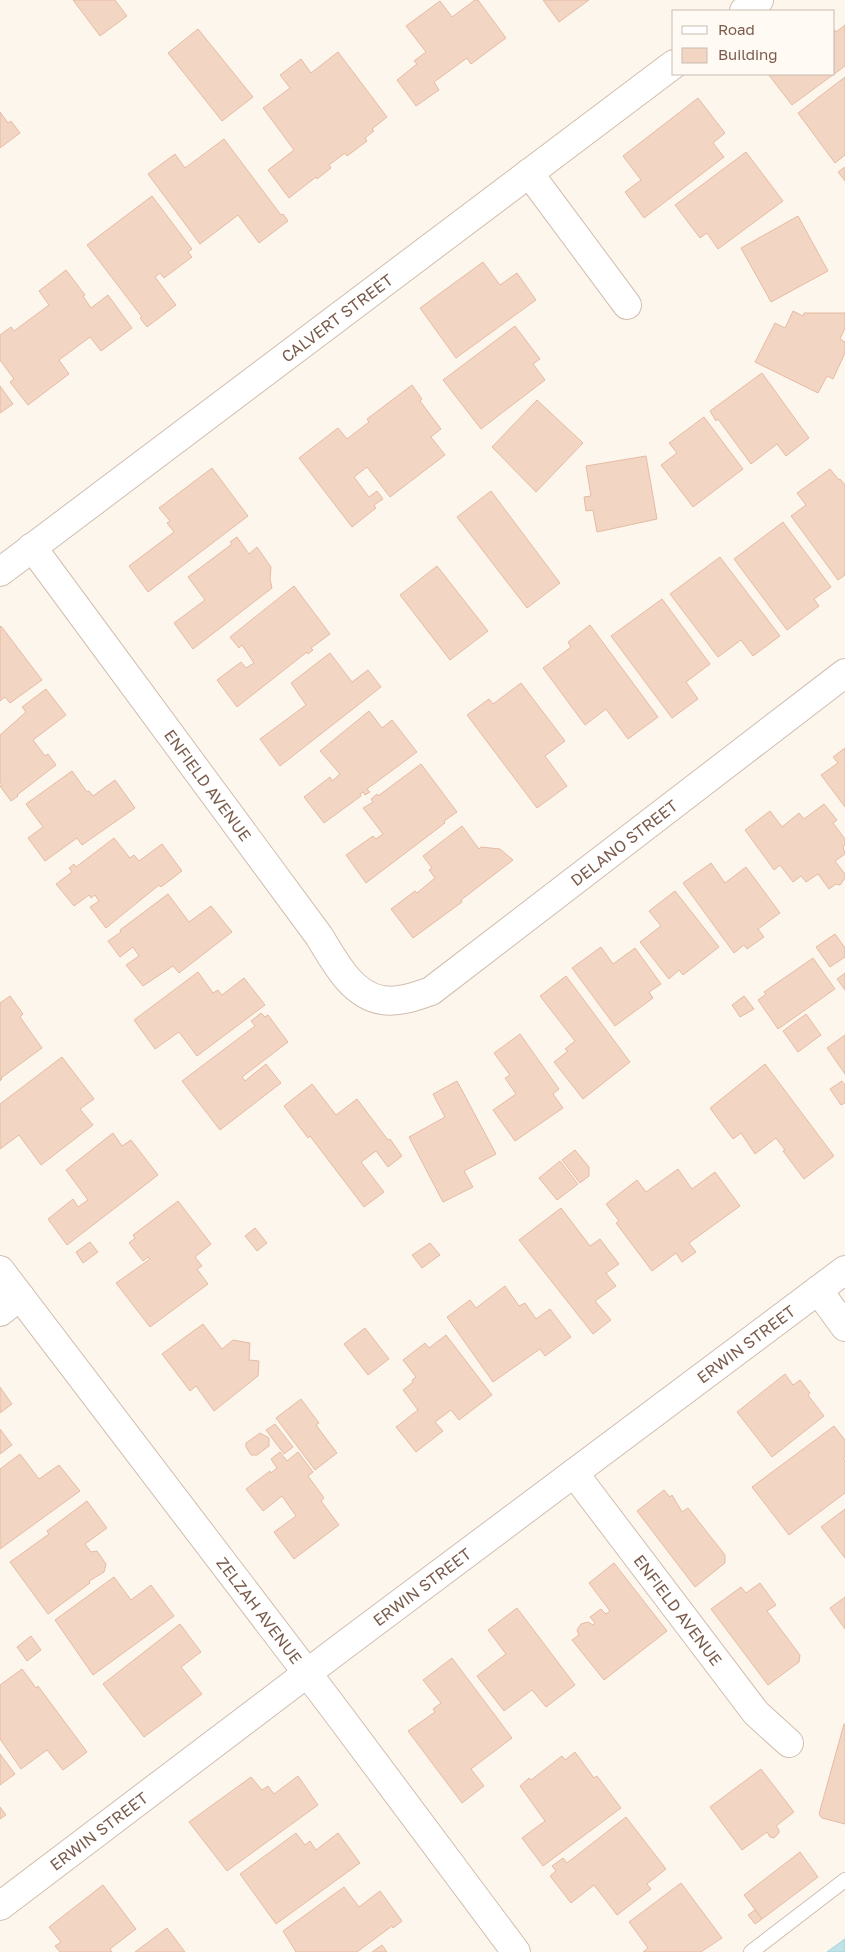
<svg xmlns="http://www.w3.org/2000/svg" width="845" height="1952" font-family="'Golos Text',sans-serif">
<rect width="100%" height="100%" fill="#fdf6ec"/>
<polygon fill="#bfe3e8" stroke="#a5d3da" points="845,1939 845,1952 827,1952"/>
<g fill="#f3d5c3" stroke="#e6bba3">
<polygon points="73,0 115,0 127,16 100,36"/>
<polygon points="475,0 478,0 506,38 471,64 467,58 434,82 439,90 416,106 397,80 417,64 414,61 426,52 406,26 440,1 452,17"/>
<polygon points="543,0 589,0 559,22"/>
<polygon points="845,25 845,66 792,105 768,74 834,74 834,29 836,32"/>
<polygon points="198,29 253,97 222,121 168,53"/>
<polygon points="338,52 387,117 372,129 374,131 365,138 367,141 347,156 345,153 329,165 331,168 317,179 316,177 289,198 268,170 294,150 263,108 290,88 280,75 301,59 311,73"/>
<polygon points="845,77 845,155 835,163 798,113"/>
<polygon points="698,98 725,133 713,143 724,157 644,218 625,192 641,180 623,156"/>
<polygon points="0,112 8,123 11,121 20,133 0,148"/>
<polygon points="224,139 281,215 283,214 288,221 259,243 238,215 200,244 148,174 175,154 185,168"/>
<polygon points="746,152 783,201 718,249 707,233 700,238 675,205"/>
<polygon points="845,167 845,181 838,172"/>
<polygon points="152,196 192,249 188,252 192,257 164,278 160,273 155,277 176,305 147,327 140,318 142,317 87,245"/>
<polygon points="798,216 828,271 771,302 741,248"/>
<polygon points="483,262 500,285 517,273 536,300 456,358 420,308"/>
<polygon points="66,270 85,295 83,296 91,308 108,295 132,328 101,351 90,337 59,360 69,374 28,405 10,382 14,379 0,360 0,335 11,327 14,331 49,305 39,291"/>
<polygon points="793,311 803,316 804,313 845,313 845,328 840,339 845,342 845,353 833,379 827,376 818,393 755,362 775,323 785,328"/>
<polygon points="515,326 540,359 533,364 545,380 481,429 443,380"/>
<polygon points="762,373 809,438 786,456 777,444 751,464 718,419 716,421 710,411"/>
<polygon points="412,385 422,399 420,401 441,429 431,437 445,455 390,497 367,467 354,477 369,497 377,491 383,499 374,505 376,508 352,527 299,458 338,428 347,439 369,422 367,419"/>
<polygon points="0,386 13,404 0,413"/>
<polygon points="537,400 583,443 536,492 492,447"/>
<polygon points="704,417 743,469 693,507 661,465 677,453 669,443"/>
<polygon points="646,456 657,519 597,532 593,510 586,511 584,497 591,496 586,466"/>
<polygon points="212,468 248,516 148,592 129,566 174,532 167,523 170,521 159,508"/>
<polygon points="830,469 839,480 840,479 845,485 845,575 838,580 791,516 806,505 797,493"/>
<polygon points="491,491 560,583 527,608 457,517"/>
<polygon points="783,522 831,587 814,599 819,606 787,630 734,559"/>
<polygon points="237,537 249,554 257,547 271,567 270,579 272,588 193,649 174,623 205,600 188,577 232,544 230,542"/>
<polygon points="720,557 780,636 753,656 741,640 718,657 670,594"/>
<polygon points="437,566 488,631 450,660 400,595"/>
<polygon points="294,586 330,634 311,648 313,650 308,654 307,652 237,707 217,680 241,662 246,668 254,663 242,645 239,648 230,637"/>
<polygon points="662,599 710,664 686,682 698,699 672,718 611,636"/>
<polygon points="590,625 658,717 628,739 606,709 585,725 543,668 571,647 568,642"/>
<polygon points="1,626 42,680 10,703 5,697 0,701 0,627"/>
<polygon points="330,653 352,682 368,670 381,687 280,766 260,739 306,705 291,683"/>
<polygon points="521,683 565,741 545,756 567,786 537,808 467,715 489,699 493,704"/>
<polygon points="46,689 66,715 33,740 45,756 48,754 56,765 17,795 18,796 11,801 0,786 2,785 0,782 0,735 26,712 22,707"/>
<polygon points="369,711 382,728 392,720 417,752 367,789 370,792 365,795 363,792 360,794 361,796 324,823 304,797 330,777 332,781 340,774 320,751"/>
<polygon points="845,748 845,807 821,775 838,763 833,757"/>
<polygon points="421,764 457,812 444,821 445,823 366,883 346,855 373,836 376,839 383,834 363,808 373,802 371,799 377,794 378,796"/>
<polygon points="72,771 87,792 89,791 93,796 115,780 135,808 82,845 77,838 45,861 28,838 43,827 26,804"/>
<polygon points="824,804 837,820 833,823 845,839 845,845 843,847 845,854 835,861 845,874 845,878 840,885 836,884 829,889 818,874 806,882 801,876 793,882 780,865 774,870 745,830 770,811 782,827 799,813 804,819"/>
<polygon points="462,826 479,849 481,847 500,849 513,860 461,900 462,902 413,938 391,909 415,891 417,893 435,878 429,870 432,868 423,856"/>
<polygon points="114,838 130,858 134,855 139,861 162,844 182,871 161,887 159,885 106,928 90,907 99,901 95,895 91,898 89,895 74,906 56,884 72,872 69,868 74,864 76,867"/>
<polygon points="711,863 725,883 746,867 780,913 758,929 764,937 747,949 744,945 734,953 683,883"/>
<polygon points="675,891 719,947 683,975 679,970 669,979 640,942 661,926 649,911"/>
<polygon points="168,894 189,922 211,906 232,932 179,973 173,966 143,986 126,965 139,956 133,947 120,957 108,941 121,932 120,930"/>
<polygon points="835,934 845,948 845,957 830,967 816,947"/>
<polygon points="601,947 613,964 635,948 661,984 649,992 653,998 615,1026 572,968"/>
<polygon points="813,958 835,989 778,1029 758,1000 766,994 764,992"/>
<polygon points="198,972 213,993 218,990 222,995 244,978 265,1005 197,1056 179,1032 155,1049 134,1020"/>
<polygon points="845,973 845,990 837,979"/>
<polygon points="566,976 630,1062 583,1099 554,1062 568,1051 565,1049 575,1041 540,996"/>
<polygon points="10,996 23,1014 20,1017 42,1048 1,1078 2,1079 0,1081 0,1003"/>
<polygon points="744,996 754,1009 740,1017 732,1005"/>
<polygon points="261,1013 265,1017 268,1015 288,1042 242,1077 245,1081 266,1064 281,1083 220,1130 182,1081 255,1026 251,1021"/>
<polygon points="806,1014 821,1035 798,1052 783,1031"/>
<polygon points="520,1034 559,1089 553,1094 563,1108 515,1141 493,1110 516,1094 505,1078 510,1075 494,1053"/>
<polygon points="845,1035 845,1074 827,1048"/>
<polygon points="62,1057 94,1099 80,1109 93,1125 41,1165 19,1135 0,1149 0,1104"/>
<polygon points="765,1064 834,1156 804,1179 783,1151 785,1150 776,1138 755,1154 741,1133 733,1139 710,1108"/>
<polygon points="457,1081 496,1154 464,1171 473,1187 443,1202 409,1137 445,1117 433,1094"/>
<polygon points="842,1081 845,1085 845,1103 841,1105 830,1089"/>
<polygon points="312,1084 336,1115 357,1099 388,1140 390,1139 402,1156 388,1167 376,1151 361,1162 384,1192 364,1207 310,1136 308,1138 284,1106"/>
<polygon points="113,1133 122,1146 131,1140 158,1175 67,1245 48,1219 73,1199 78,1207 88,1200 66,1170"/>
<polygon points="575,1150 589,1167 589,1176 580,1183 562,1160"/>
<polygon points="560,1161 578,1184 557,1200 539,1178"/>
<polygon points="678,1169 692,1189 715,1172 740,1206 689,1243 696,1252 682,1262 676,1253 652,1271 616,1223 619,1221 606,1204 637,1180 646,1192"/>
<polygon points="178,1201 211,1244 195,1257 202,1266 197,1269 208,1284 150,1327 116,1283 150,1259 148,1257 143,1261 129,1243 135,1238 133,1235"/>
<polygon points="561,1208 590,1246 600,1239 619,1264 606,1273 616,1286 595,1301 611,1320 593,1334 519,1240"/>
<polygon points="255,1228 267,1243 257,1251 245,1236"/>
<polygon points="90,1242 98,1252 83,1263 76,1252"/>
<polygon points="430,1243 440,1255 422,1268 412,1255"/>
<polygon points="505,1286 519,1306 525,1303 536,1319 550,1309 571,1337 545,1356 540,1349 493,1382 447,1317 470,1300 476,1308"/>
<polygon points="203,1324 222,1349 233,1340 250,1343 249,1360 259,1361 258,1376 214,1411 196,1386 190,1391 162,1354"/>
<polygon points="365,1328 389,1359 368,1375 344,1344"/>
<polygon points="446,1335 492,1395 459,1420 451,1410 435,1422 443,1431 416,1452 396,1427 418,1410 403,1390 413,1382 412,1380 416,1377 403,1360 425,1343 429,1348"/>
<polygon points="785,1374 793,1385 800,1380 810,1393 808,1395 824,1416 772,1457 737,1412"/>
<polygon points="0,1387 12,1404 0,1413"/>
<polygon points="301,1399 319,1423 316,1425 337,1453 315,1470 276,1418"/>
<polygon points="275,1424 293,1447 284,1454 266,1430"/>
<polygon points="834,1426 845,1440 845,1457 843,1458 845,1461 845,1493 789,1535 752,1487"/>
<polygon points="0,1429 12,1445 0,1454"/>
<polygon points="260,1433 269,1438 269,1446 257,1455 251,1455 246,1447 246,1443"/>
<polygon points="280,1452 287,1461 298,1452 313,1472 308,1476 324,1498 321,1501 339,1525 294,1559 274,1532 296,1516 282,1496 263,1511 246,1489 270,1471 271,1473 277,1468 271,1459"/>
<polygon points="20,1454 39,1479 59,1465 80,1491 0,1549 0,1469"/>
<polygon points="664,1490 670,1497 672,1495 682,1512 688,1508 725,1555 725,1563 695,1587 637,1511"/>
<polygon points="87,1501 107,1528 85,1544 91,1552 97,1551 106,1564 104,1572 89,1581 90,1583 48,1614 10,1562 49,1534 47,1531"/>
<polygon points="845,1509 845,1558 821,1527"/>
<polygon points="614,1563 667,1631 604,1680 572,1640 579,1635 577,1630 581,1624 588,1622 593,1625 595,1623 590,1617 601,1609 606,1614 610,1611 589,1583"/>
<polygon points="114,1577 131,1600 151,1585 174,1616 93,1675 55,1620"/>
<polygon points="760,1583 776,1605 767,1611 800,1655 799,1662 768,1685 711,1609 741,1587 746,1593"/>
<polygon points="845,1597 845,1629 830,1608"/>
<polygon points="517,1608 575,1685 546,1707 532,1690 504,1711 477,1676 506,1654 488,1630"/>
<polygon points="180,1624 201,1652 181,1667 202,1694 144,1737 103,1684"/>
<polygon points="31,1636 41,1650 27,1661 17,1647"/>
<polygon points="452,1658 512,1738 471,1769 484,1786 462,1803 408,1731 435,1712 433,1709 441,1703 423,1680"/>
<polygon points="22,1669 36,1688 38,1686 87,1752 63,1770 47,1750 21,1769 0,1739 0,1685"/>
<polygon points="844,1724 845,1724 845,1824 822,1818 819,1814"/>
<polygon points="575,1752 594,1778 597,1776 621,1808 543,1866 522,1838 545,1821 520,1786 529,1778 531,1780 562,1756 565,1760"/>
<polygon points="0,1754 15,1774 0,1785"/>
<polygon points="761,1769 794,1812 776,1826 779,1830 779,1833 774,1838 770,1837 767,1832 742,1850 710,1807"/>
<polygon points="298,1776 318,1805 227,1871 189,1822 251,1777 262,1790 268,1786 274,1794"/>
<polygon points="0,1807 6,1815 0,1819"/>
<polygon points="626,1817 666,1869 647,1884 651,1889 617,1915 594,1885 571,1903 550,1876 556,1871 552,1866 563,1858 567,1863"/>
<polygon points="296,1833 305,1845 310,1841 316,1850 338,1833 360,1863 276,1924 240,1874"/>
<polygon points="800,1852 818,1877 762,1919 744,1895"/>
<polygon points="681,1883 722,1938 701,1952 643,1952 648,1948 629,1922"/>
<polygon points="103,1885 136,1929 110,1949 112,1952 60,1952 55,1946 61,1942 49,1927"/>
<polygon points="344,1887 359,1907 380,1891 402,1921 393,1928 392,1926 357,1952 296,1952 283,1931"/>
<polygon points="755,1910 762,1919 755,1924 748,1915"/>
<polygon points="167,1928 185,1952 135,1952"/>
<polygon points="382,1945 387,1952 372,1952"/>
</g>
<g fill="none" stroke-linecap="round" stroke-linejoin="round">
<defs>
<polyline id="service" points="751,1952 845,1880"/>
<g id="minor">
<polyline points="744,11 759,0"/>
<polyline points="529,173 627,305"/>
<path id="s1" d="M32,547L319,936C334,960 351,995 382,1000C398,1003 417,996 431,991L845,673"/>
<path id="s2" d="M0,572L674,64"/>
<path id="s3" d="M0,1270L333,1707L516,1952"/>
<polyline points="818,1290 845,1327"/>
<polyline points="0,1312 20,1296"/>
<path id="s4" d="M574,1473L756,1713L789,1743"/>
</g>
<g id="tertiary">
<path id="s5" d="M0,1906L343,1646L845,1270"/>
</g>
</defs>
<use href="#service" stroke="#d1beb0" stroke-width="16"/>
<use href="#minor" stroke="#d1beb0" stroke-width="30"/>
<use href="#tertiary" stroke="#d1beb0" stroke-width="30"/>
<use href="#service" stroke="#fff" stroke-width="14"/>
<use href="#minor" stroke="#fff" stroke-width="28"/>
<use href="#tertiary" stroke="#fff" stroke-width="28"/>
</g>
<g text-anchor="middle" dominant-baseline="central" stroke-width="5" stroke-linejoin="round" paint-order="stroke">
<g font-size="16" fill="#7a5c4d" stroke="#fffaf3">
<text stroke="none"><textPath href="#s2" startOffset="422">CALVERT STREET</textPath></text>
<text stroke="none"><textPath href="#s1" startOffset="296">ENFIELD AVENUE</textPath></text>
<text stroke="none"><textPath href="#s1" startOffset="870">DELANO STREET</textPath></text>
<text stroke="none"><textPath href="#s5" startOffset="934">ERWIN STREET</textPath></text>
<text stroke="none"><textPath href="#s5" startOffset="529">ERWIN STREET</textPath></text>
<text stroke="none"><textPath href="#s3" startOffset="428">ZELZAH AVENUE</textPath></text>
<text stroke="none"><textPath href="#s4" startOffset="172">ENFIELD AVENUE</textPath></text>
<text stroke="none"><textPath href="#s5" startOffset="124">ERWIN STREET</textPath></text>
</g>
</g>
<rect x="672" y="10" width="162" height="65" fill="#fffaf3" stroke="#cabbb1"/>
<rect x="682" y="26" width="25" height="8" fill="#ffffff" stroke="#cabbb1"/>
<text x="718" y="35" font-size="15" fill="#7a5c4d">Road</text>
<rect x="682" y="48" width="25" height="15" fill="#f3d5c3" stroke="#cabbb1"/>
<text x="718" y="60" font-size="15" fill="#7a5c4d">Building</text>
</svg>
